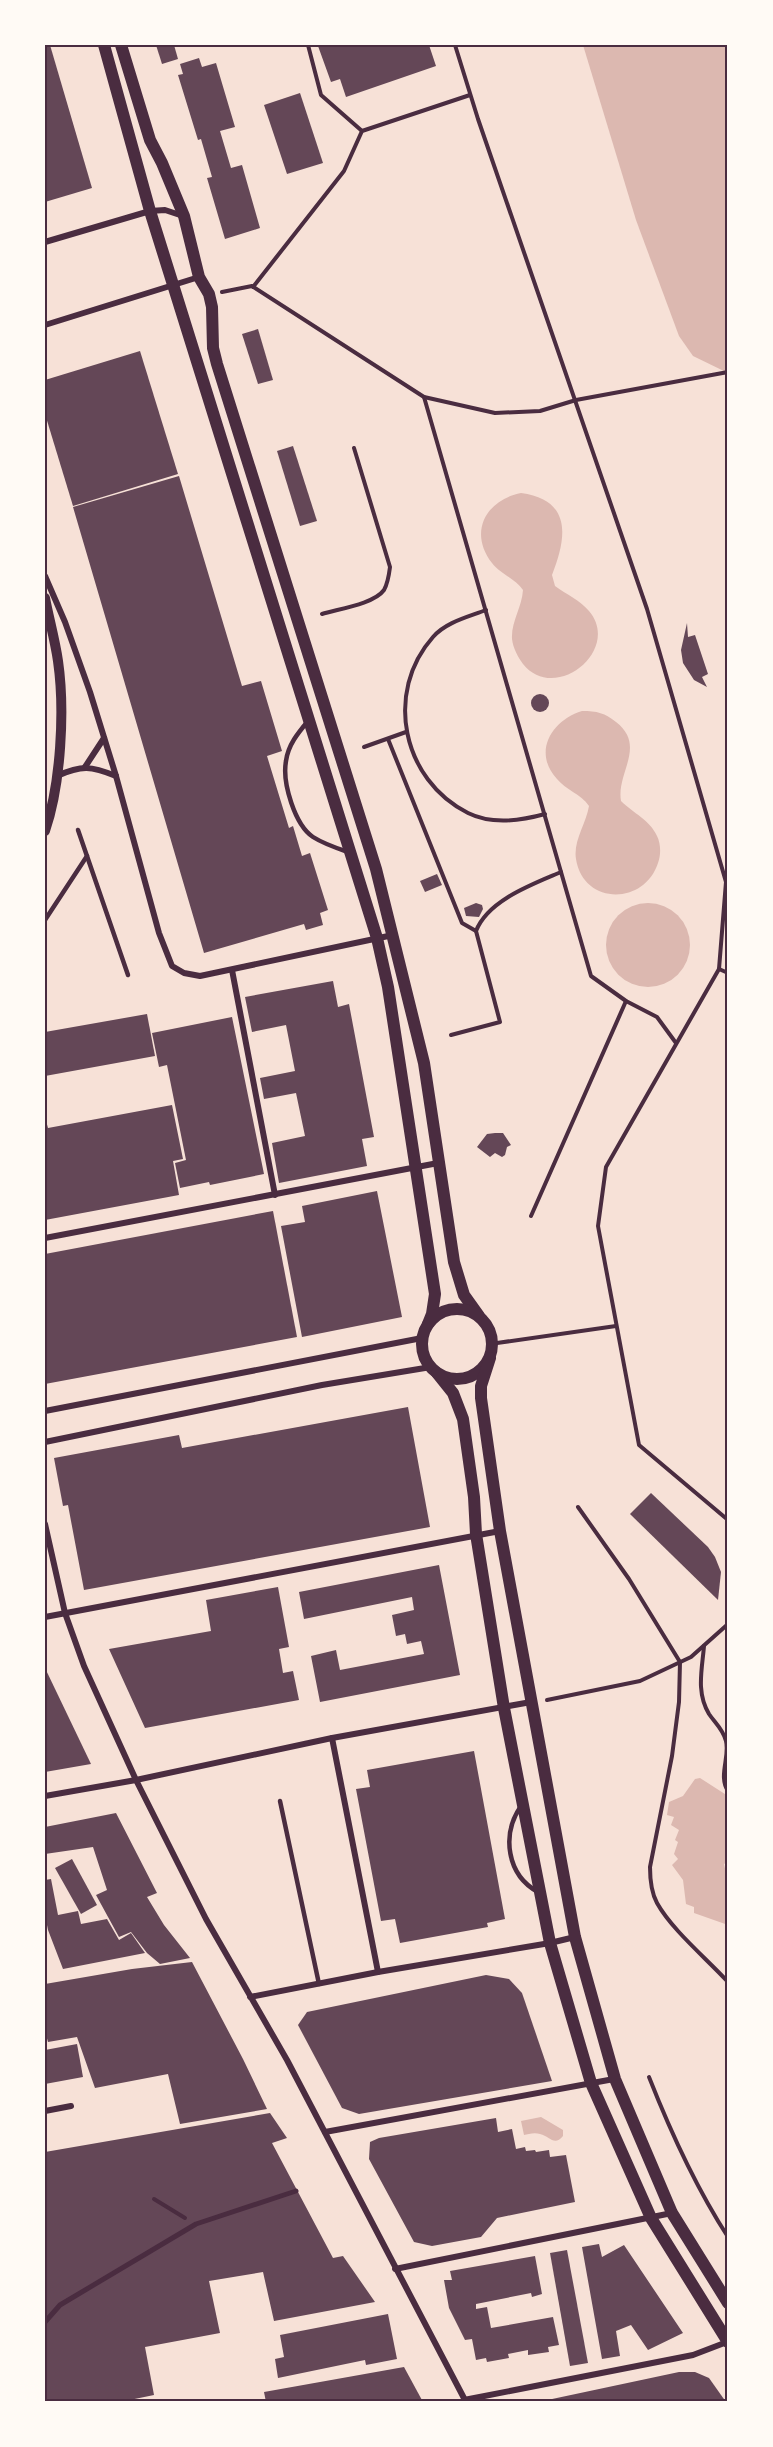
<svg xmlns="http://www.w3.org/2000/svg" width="773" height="2447" font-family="'Nunito Sans',sans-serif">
<rect width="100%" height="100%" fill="#f7e1d7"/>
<g fill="#dcb8b0">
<polygon points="583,45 728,45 728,373 693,356 679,336 636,220"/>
<path d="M521,493C572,500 567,537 552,575L555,586C566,594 581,601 589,611C622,650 555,704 523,664C518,657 513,648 512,639C511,622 522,607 523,590C515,578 500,574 492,563C468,532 486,500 521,493Z"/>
<path d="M582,711C597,711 605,713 616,722C647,746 616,773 621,801C633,813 650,820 657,836C661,844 661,855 658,863C644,906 583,905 576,859C573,841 586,824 589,806C581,794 566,790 557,779C532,752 552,720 582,711Z"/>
<circle cx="648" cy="945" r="42"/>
<polygon points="700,1778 728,1796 728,1862 724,1864 726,1873 728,1872 728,1925 694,1913 694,1907 686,1904 683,1880 672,1865 678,1859 674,1854 678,1842 675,1840 679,1830 671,1825 674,1817 667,1815 669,1802 683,1796 695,1779"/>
<path d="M541,2117L563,2130V2136C554,2147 550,2136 540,2134C535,2132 528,2134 524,2135L521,2121Z"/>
</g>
<g fill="#644757">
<polygon points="45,45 50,45 92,188 45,202"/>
<polygon points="156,45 174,45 178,59 162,64"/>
<polygon points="321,45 429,45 436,66 346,97 340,79 331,82 318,46"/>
<polygon points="199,58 202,67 216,63 235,127 220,131 231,168 242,165 260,228 225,239 207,178 212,177 201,139 198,140 178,75 183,74 180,64"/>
<polygon points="300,93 323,163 287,174 264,105"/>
<polygon points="258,329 273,380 258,384 242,334"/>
<polygon points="140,351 178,474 73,506 45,414 45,380"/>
<polygon points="293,446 317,521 300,526 277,451"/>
<polygon points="179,476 242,686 261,681 282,751 267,756 289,828 293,826 302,856 310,853 328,910 320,913 323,925 306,930 304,924 204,953 73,507"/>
<polygon points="687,623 688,637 695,635 708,674 702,677 707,687 694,680 683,663 681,650"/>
<circle cx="540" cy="703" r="9"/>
<polygon points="437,874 442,885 425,892 420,881"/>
<polygon points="476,903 482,905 483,909 479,917 466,916 464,908"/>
<polygon points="333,981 338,1007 349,1004 374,1137 362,1139 367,1166 279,1183 272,1143 305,1136 296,1093 264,1099 260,1078 295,1071 286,1025 252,1032 245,997"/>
<polygon points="147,1014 155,1056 45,1076 45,1032"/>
<polygon points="232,1017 264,1174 210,1185 209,1182 180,1188 175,1163 186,1160 167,1065 159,1067 152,1033"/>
<polygon points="172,1105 183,1159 173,1161 179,1195 45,1220 45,1117 48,1128"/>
<polygon points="495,1133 503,1133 511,1145 507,1147 505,1155 502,1157 495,1153 490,1157 477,1147 487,1134"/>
<polygon points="377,1191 402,1317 302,1337 281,1226 305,1222 302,1206"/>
<polygon points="273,1211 297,1337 45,1384 45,1254"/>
<polygon points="408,1407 430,1527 84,1590 68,1505 63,1506 54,1458 179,1435 182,1448"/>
<polygon points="651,1493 708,1547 715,1557 721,1572 718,1600 630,1514"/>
<polygon points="439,1565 460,1675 320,1702 311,1656 336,1650 340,1670 424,1654 421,1641 407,1644 405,1634 396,1636 392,1615 414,1610 412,1597 304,1619 299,1592"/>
<polygon points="278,1587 289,1647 279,1649 283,1673 293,1671 299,1700 145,1728 109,1649 211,1631 206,1600"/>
<polygon points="45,1668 91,1764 45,1772"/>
<polygon points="474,1751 505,1919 487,1923 488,1927 400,1943 395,1919 381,1921 356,1789 370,1787 367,1770"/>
<polygon points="116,1813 157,1893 147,1897 164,1925 190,1958 160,1964 147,1953 131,1932 119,1937 96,1895 107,1890 93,1847 45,1854 45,1827"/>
<polygon points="72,1859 97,1905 81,1914 55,1868"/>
<polygon points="51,1879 58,1915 78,1911 81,1924 107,1919 119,1940 131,1933 145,1953 63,1969 48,1930 45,1915 45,1880"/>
<polygon points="192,1962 243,2059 267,2109 180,2124 168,2074 95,2088 77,2037 48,2042 45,2031 45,1984 132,1969"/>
<polygon points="486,1975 509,1979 522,1993 552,2081 359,2114 342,2108 298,2025 307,2012"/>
<polygon points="77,2044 83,2077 45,2084 45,2050"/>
<polygon points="270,2113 287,2138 272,2143 333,2258 343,2256 375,2302 274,2321 263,2272 209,2281 220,2333 145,2347 154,2395 120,2402 45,2402 45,2152"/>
<polygon points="496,2118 498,2132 512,2129 516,2149 525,2147 526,2151 535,2150 536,2152 549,2150 550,2157 566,2155 575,2202 497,2218 481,2237 432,2246 414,2242 369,2159 370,2142 379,2138"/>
<polygon points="599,2244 602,2257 624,2245 683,2333 648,2350 631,2325 616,2331 620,2356 602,2359 582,2247"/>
<polygon points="567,2250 588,2363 570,2366 550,2253"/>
<polygon points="535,2256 542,2294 532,2297 531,2293 476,2304 476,2309 487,2307 491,2328 553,2317 559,2345 548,2347 549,2352 528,2355 528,2350 508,2354 509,2358 487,2362 486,2358 476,2360 472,2339 465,2340 449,2308 444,2280 452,2280 450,2271"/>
<polygon points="388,2314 397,2359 366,2365 365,2360 278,2378 275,2359 284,2357 280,2335"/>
<polygon points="404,2367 423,2402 266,2402 264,2392"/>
<polygon points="679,2372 695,2372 709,2378 726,2402 538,2402"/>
</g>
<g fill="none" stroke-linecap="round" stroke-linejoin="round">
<g stroke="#4a2c40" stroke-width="4">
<polyline points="308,45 321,95 362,131"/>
<polyline points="455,45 478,119 647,609 726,882 719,969 606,1167 598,1226 639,1445 728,1520"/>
<polyline points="253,287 344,171 362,131 470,95"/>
<polyline points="222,292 252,286 424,397 495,413 540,411 576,400 728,372"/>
<polyline points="424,397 591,976 626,1001 657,1017 676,1043"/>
<path d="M486,610C468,617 446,622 433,637C384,692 402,780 468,813C492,825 520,821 545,814"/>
<path d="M322,614C338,609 374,604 384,590C388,583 389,575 390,567L354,448"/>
<polyline points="388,739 462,923 476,931"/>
<polyline points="364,747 406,732"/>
<polyline points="719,969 728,973"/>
<path d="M451,1035L500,1022L476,931C488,900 533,884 561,872"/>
<polyline points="531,1216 626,1001"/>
<polyline points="497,1343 616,1326"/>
<path d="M578,1507L629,1579L680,1662L679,1702L672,1756L650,1867C650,1879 651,1892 657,1903C672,1930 707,1959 728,1982"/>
<path d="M704,1646C702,1670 696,1692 709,1714C715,1723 723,1729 726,1741C730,1757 718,1776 728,1791"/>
<polyline points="547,1700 640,1681 691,1657 728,1624"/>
<path d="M649,2077C671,2133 695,2186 728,2237"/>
<polyline points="154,2199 185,2218"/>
</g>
<g stroke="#4a2c40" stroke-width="4.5">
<path d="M308,721C298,733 288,745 286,761C282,783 295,825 313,837C324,844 336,848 348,852"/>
<polyline points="78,830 128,975"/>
<polyline points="45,920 87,856"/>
<polyline points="280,1801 319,1984"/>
<path d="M521,1806C501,1835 507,1875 538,1892"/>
</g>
<polyline stroke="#4a2c40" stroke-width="5" points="45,2322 60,2305 196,2224 296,2191"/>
<g stroke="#4a2c40" stroke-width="6">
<polyline points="45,242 150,211 165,210 183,216"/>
<polyline points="45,325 199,277"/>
<polyline points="45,576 65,622 90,692 116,776 159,933 172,966 184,973 200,976 393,935"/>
<polyline points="85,767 104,738"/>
<path d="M57,776C82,765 91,766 116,776"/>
<polyline points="232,970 275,1195"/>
<polyline points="45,1238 438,1163"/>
<polyline points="45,1411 422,1338"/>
<polyline points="45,1442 322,1385 431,1367"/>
<polyline points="45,1524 65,1613 84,1666 136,1780 206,1919 287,2060 466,2402"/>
<polyline points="45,1617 500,1531"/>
<polyline points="332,1738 378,1972"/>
<polyline points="45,1796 136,1780 332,1738 531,1702"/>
<polyline points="250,1997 378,1972 550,1943 575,1937"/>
<polyline points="45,2111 71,2106"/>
<polyline points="325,2132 614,2079"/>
<polyline points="395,2269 672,2213"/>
<polyline points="464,2400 693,2355 727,2342"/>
</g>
<path stroke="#4a2c40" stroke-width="10" d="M45,598C49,619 55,640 58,661C65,710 61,784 45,831"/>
<g stroke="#4a2c40" stroke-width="12">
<polyline points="104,45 150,211 377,938 388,987 435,1294 432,1314 428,1324"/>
<polyline points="121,45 150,140 162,163 184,216 199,277 209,294 212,307 213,348 217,364 376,869 424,1063 454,1262 464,1295 479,1316"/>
<circle cx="457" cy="1344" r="35"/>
<polyline points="490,1358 481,1386 481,1398 500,1531 575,1937 615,2079 672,2213 728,2303"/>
<polyline points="437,1373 453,1393 463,1419 474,1497 476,1534 504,1708 550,1943 591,2083 651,2218 728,2342"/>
</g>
</g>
<rect width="773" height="2447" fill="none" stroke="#fffaf5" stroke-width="93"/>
<rect x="46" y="46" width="680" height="2354" fill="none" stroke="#4a2c40" stroke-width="2"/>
</svg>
